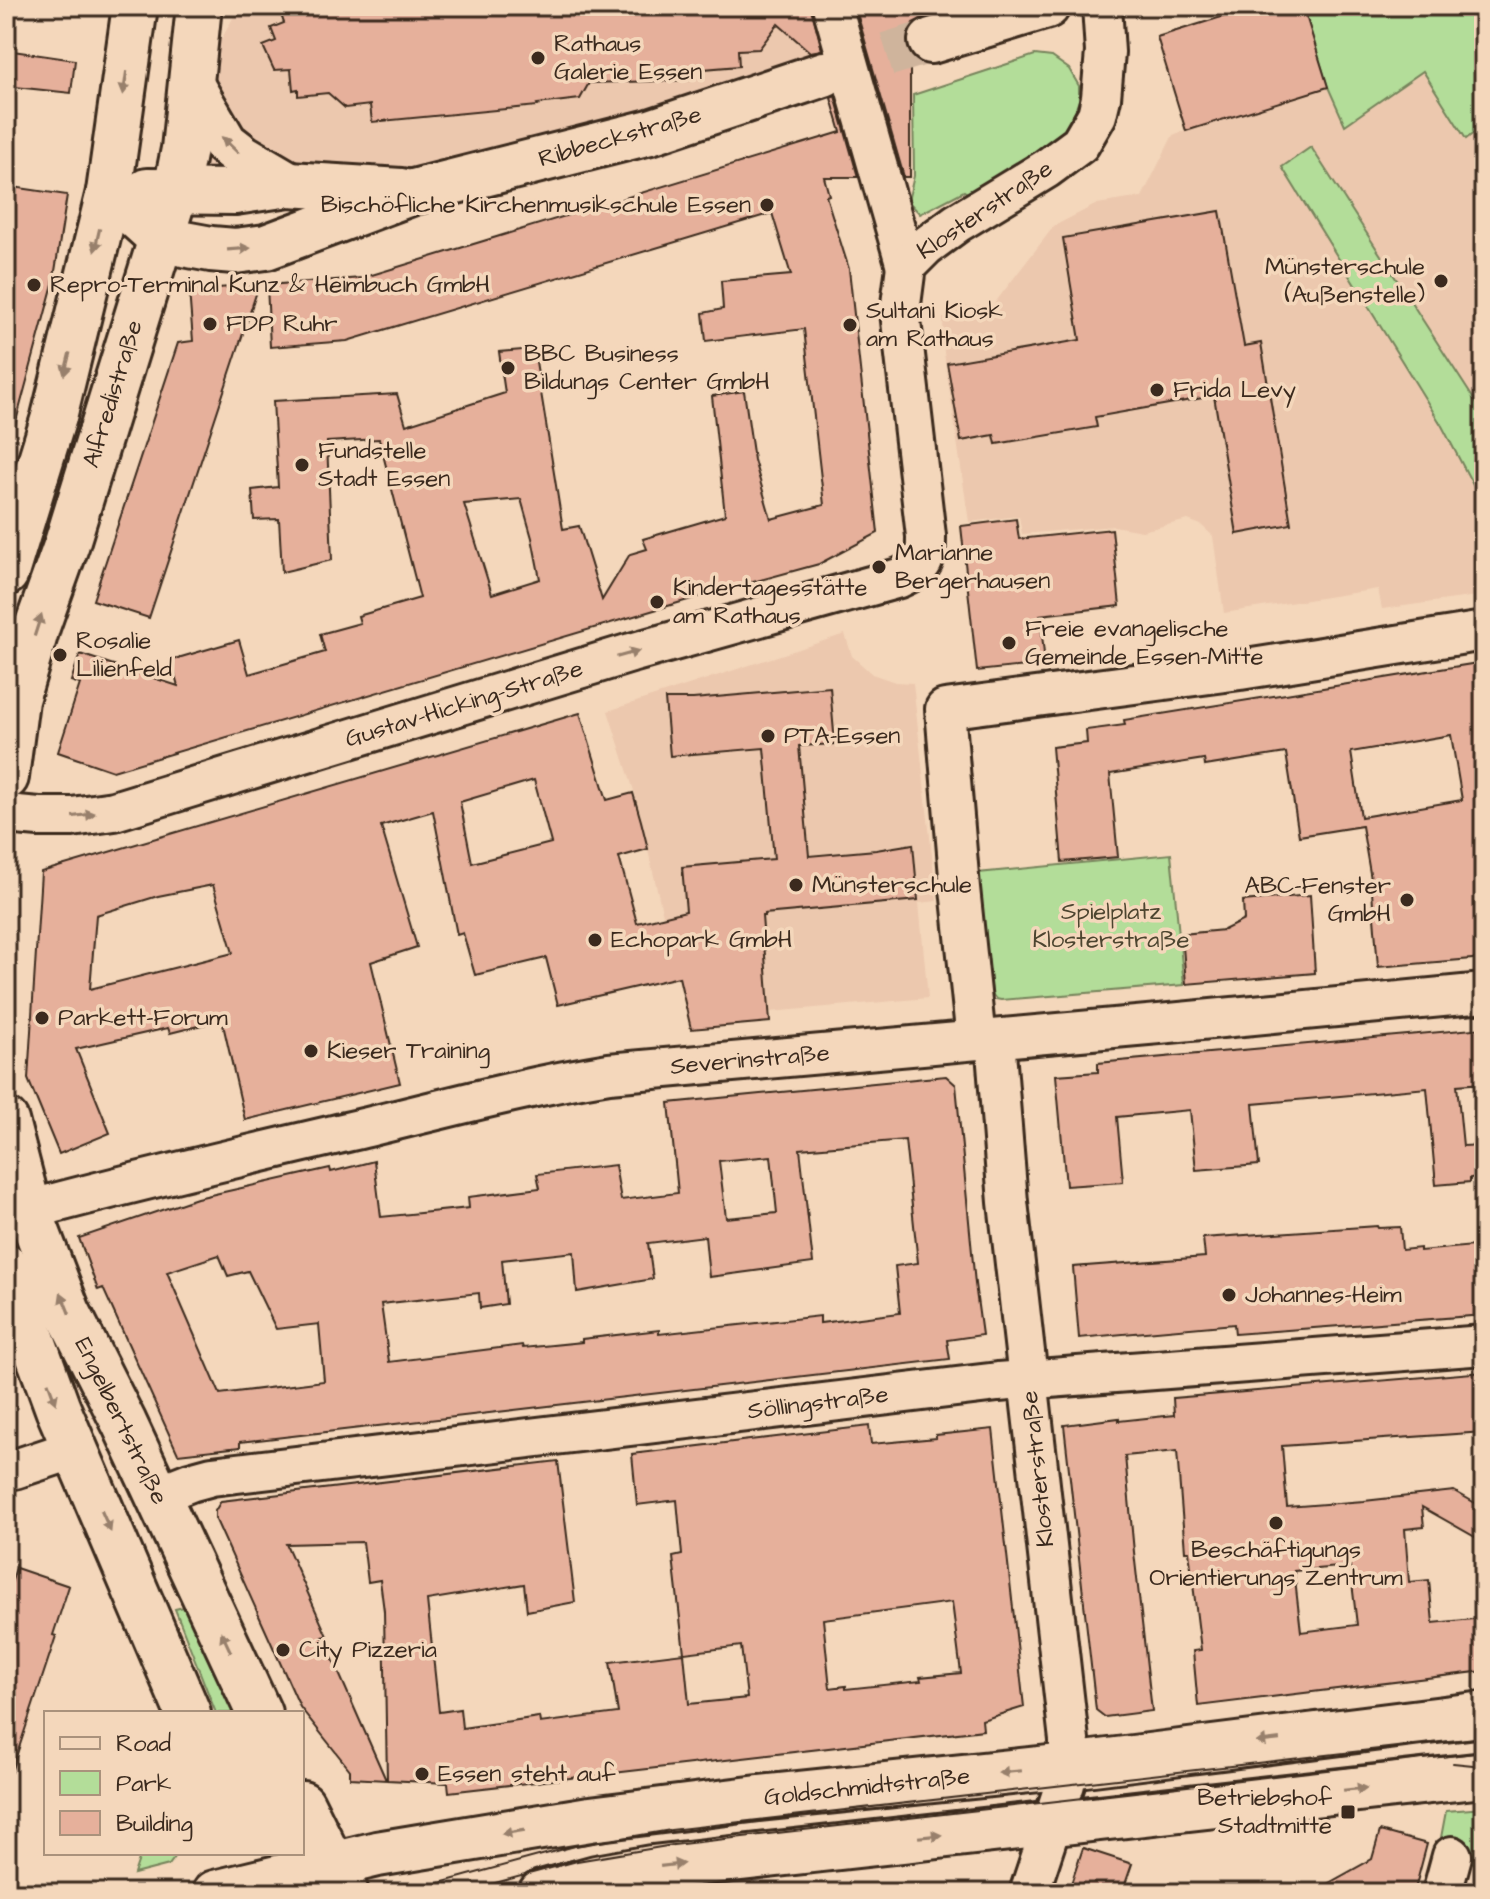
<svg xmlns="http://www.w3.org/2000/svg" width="1490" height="1899" font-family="'Architects Daughter',sans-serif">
<rect width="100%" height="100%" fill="#f4d7bb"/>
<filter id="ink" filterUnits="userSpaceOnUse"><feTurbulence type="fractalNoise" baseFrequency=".0125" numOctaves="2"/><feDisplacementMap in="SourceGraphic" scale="16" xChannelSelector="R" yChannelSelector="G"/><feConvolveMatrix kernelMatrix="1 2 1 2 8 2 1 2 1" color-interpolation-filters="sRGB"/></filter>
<g filter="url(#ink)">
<g fill="#ecc8ae">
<polygon points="235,6 1037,6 920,41 819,79 424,187 219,194 185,149 194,89 233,18"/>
<polygon points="1257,6 1303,6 1328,87 1345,124 1424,71 1466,139 1484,125 1484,415 1312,148 1442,426 1484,506 1484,595 1382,609 1378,589 1224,613 1213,536 1201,525 1188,520 1142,531 1114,526 1022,534 1019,516 969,522 944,353 943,318 955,316 954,308 994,304 1054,226 1097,204 1142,197 1173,135 1186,130 1157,37"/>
<polygon points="845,634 852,656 872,674 895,682 913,683 937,901 919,903 928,998 770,1012 770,1022 691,1029 675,967 635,794 608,711"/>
</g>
<g fill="#b3dd99" stroke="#77845c" stroke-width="2">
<polygon points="1303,6 1484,6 1484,125 1466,139 1423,71 1345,125 1328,87"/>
<polygon points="1035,55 1052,57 1069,69 1079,86 1079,100 1068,130 1054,144 970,195 964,191 920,214 908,201 914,176 913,95"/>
<polygon points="1311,147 1484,415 1484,506 1442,426 1282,167"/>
<polygon points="1171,854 1184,985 1001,1000 996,999 992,994 978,873"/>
<polygon points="188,1606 240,1713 216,1713 175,1609"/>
<polygon points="1484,1808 1484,1869 1440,1843 1446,1811"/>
<polygon points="141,1853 178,1853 169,1865 134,1874"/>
</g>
<g fill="#e6b09b" stroke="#3b2a1e" stroke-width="2" fill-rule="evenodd">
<polygon points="296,6 811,6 822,50 810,52 778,24 759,49 738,50 739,66 692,70 693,80 589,83 580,99 537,104 538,106 372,122 370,105 345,108 328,93 298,96 298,89 293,90 291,69 274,70 263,46 276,41 271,28 284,23 280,12"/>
<polygon points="855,6 935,6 927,16 913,23 907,36 907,47 910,52 910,177 904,177"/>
<polygon points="1257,6 1303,6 1328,87 1186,131 1157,37"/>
<polygon points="6,50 75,60 71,93 6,86"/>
<path d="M835,96L858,177H824L829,195L826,196L849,269L878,533L819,564L698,597L113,771L58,752L80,684L71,681L80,654L178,686L171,660L239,640L249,674L325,652L320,634L360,623L358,616L420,598L379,439L327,442L332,560L282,572L279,519L254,520L252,490L278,487L273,401L397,394L406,425L505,393L499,352L534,349L563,529L579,526L602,600L630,554L647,549L643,539L725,515L712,396L744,391L754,460L771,519L824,505L804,329L706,341L703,313L723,309L721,281L791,275L772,213L347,341L270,347L267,285L362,278L841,132L831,98ZM521,499L532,538L540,579L492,594L464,504Z"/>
<polygon points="6,186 67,195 53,284 15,425 6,424"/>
<polygon points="1220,211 1244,346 1261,343 1291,524 1237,534 1214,396 1095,417 1097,427 996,444 994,435 961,441 947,363 1080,340 1063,238"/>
<polygon points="259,285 149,618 93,600 178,343 193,341 189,290"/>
<polygon points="1016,519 1019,539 1112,529 1120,606 1040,615 1045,664 977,671 961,526"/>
<path d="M1484,662V958L1378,967L1371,879L1362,826L1299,836L1286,753L1205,766L1204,759L1110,774L1118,857L1062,862L1052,747L1087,743L1086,730L1125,725L1124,720ZM1451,735L1462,800L1361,817L1351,752Z"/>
<path d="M830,687L835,744L799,746L809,856L876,850L913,844L918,900L764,914V916H762L770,1022L691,1029L679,977L558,1005L546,958L475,975L463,933L457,935L433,811L381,826L417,947L371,962L400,1083L245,1120L222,1020L170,1033L168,1028L76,1049L110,1133L59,1154L28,1079L41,872L580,713L607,800L633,793L641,821L648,849L619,857L637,923L686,911L682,867L774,859L764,748L670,756L665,699H693ZM534,780L551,843L472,863L460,802ZM213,885L233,953L90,989L96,915L158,896Z"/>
<polygon points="1310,895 1315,973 1186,984 1182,934 1224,930 1244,920 1243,901"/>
<polygon points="1484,1028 1484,1083 1457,1085 1463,1146 1484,1145 1484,1176 1470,1178 1470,1182 1436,1185 1427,1088 1253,1104 1259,1165 1196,1170 1190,1110 1117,1117 1123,1182 1066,1186 1056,1075 1098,1072 1098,1063"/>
<path d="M946,1076L956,1085L975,1284L982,1335L947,1340L950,1359L240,1442V1447L178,1454L103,1288L98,1290L79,1238L197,1198L330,1168L331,1172L374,1161L381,1217L469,1208L468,1197L540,1188L537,1174L615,1165L621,1200L678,1193L669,1103ZM905,1140L918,1263L895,1266L900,1313L820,1323V1316L659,1334V1330L582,1339V1342L523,1348L522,1345L389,1362L381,1304L479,1293L480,1308L506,1304L502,1260L574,1252L577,1292L653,1279L648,1243L705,1236L709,1277L813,1263L800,1149ZM771,1156L777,1213L726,1218L719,1161ZM219,1255L228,1276L248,1271L276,1329L319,1324L324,1381L220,1394L167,1272Z"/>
<polygon points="1377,1226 1378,1228 1400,1227 1402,1250 1420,1248 1420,1251 1484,1245 1484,1315 1235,1334 1234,1324 1079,1338 1073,1267 1205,1257 1203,1238"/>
<path d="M1484,1372V1432L1282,1446L1287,1507L1364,1501L1454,1491L1484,1508V1542L1422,1507L1424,1527L1405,1529L1409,1582L1429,1580L1433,1623L1484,1618V1671L1198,1706L1193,1651L1201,1650L1189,1551H1185L1177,1451L1125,1456L1134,1552L1152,1711L1105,1717L1096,1710L1064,1425L1119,1418V1421L1174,1415L1173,1398ZM1350,1566L1357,1625L1301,1632L1294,1571Z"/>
<path d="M869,1426L871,1444L936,1438V1435L993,1429L1024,1707L982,1720L983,1730L449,1792L448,1783L387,1780L384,1611L380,1580L368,1582L363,1542L286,1544L327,1636L323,1637L386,1780L350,1778V1770L300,1707L215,1518V1511L221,1501L558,1461L575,1602L527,1611L524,1584L427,1600L439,1712L460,1709L462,1728L539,1717L540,1723L618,1713L610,1662L684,1653L673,1557L682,1555L677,1500L637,1505L632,1454ZM952,1602L961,1673L920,1677L921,1681L846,1689V1686L830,1688L823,1619ZM741,1646L747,1698L689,1704L684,1653Z"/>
<polygon points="16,1568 69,1586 53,1635 56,1636 11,1772 6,1772 6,1599"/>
<polygon points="1380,1831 1427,1844 1414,1893 1311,1893 1372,1859"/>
<polygon points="1083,1848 1132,1864 1122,1893 1068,1893"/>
</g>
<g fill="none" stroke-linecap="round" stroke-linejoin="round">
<polyline stroke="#cfb49c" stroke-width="44" stroke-dasharray="44 22" stroke-linecap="butt" points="824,74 931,41"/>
<defs>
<g id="street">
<polyline points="832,6 906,266"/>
<path d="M6,814L39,817H72L114,811L631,653L899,578C924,566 926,564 926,536L900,312L906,266L926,246L957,223L1046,169L1080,144L1097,115L1101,98L1105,52L1102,6"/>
<polyline points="995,1039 1008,1202 1069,1740 1069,1766 1065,1784 1029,1893"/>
<polyline points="976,1040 960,888 945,709 1240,670 1484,631"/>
<path d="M29,1210C143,1179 257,1153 372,1126C450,1107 529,1086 609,1073L1159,1024L1484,993"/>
<polyline points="6,1468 15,1469 75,1449"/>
<polyline points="157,1495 190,1482 212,1476 998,1382 1484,1345"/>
<polyline points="1442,1893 1452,1856"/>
</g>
<g id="secondary">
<polyline points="931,41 1047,6"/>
<polyline points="191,85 225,143 243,157 289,184"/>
<polyline points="147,191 235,192 289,184 401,191"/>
<polyline points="109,192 162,240 211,249 235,251 266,247 413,192 650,132 824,74"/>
<polyline points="6,573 54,417 109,192 135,6"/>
<polyline points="6,777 16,700 38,624 67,543 176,190 184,149 199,6"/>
<polyline points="6,1121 29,1210 68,1312 124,1423 259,1713"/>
<polyline points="6,1267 58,1409 188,1713"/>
<polyline points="302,1804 346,1893"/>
<polyline points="215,1893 377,1854 590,1819 759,1798 1069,1766 1484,1714"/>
<polyline points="541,1893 596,1878 652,1868 1484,1775"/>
</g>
</defs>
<use href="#street" stroke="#3b2a1e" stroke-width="44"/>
<use href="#secondary" stroke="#3b2a1e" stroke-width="50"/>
<use href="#street" stroke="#f4d7bb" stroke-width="38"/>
<use href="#secondary" stroke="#f4d7bb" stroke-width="44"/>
<g stroke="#3b2a1e" stroke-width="2">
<polyline points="1453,1763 1473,1765 1484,1769"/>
<polyline points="403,1893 575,1846 671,1830 1484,1737"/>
<polyline points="458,1893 577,1861 673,1845 1484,1752"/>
</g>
</g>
<defs><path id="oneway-solid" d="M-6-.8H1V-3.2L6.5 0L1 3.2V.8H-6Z" transform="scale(2)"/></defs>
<g fill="#98806c">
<use href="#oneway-solid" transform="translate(125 83) rotate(98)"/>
<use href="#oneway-solid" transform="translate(230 145) rotate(-136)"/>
<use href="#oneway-solid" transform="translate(97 240) rotate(103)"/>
<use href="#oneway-solid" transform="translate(239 249) rotate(-4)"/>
<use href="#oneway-solid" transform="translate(67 364) rotate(104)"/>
<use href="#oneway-solid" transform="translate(38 625) rotate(-72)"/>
<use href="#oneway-solid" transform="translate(628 654) rotate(-16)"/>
<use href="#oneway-solid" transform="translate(84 815) rotate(-8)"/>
<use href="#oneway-solid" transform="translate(65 1303) rotate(-112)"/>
<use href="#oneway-solid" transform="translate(52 1393) rotate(70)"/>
<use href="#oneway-solid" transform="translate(106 1521) rotate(66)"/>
<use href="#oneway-solid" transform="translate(226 1642) rotate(-115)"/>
<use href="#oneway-solid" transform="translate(1268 1741) rotate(173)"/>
<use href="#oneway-solid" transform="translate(1010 1772) rotate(174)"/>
<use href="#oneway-solid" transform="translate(1355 1789) rotate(-6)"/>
<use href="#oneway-solid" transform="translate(513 1832) rotate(171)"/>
<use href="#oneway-solid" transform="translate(930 1836) rotate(-6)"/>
<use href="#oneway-solid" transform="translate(672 1865) rotate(-7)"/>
</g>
</g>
<g fill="#3b2a1e" stroke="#f4d7bb" stroke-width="3">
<circle cx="538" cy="58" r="8"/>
<circle cx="767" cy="205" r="8"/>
<circle cx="1441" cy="281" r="8"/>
<circle cx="34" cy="285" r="8"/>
<circle cx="210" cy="324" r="8"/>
<circle cx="850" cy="325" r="8"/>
<circle cx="508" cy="368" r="8"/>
<circle cx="1157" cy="390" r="8"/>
<circle cx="302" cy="465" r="8"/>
<circle cx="879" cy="567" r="8"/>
<circle cx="657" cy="602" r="8"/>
<circle cx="1009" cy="643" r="8"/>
<circle cx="60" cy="655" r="8"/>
<circle cx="768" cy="736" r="8"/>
<circle cx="796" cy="885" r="8"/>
<circle cx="1407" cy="900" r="8"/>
<circle cx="595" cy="940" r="8"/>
<circle cx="42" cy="1018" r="8"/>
<circle cx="311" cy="1051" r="8"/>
<circle cx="1229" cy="1295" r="8"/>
<circle cx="1276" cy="1523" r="8"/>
<circle cx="283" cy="1650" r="8"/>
<circle cx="422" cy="1774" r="8"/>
<rect x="1340" y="1804" width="16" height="16" rx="4"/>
</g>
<g text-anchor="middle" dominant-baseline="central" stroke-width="7" stroke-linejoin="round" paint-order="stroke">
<g font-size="24" fill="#3b2a1e" stroke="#f4d7bb" text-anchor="start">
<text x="554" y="44">Rathaus<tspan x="554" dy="28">Galerie Essen</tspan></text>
<text x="751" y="205" text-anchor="end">Bischöfliche Kirchenmusikschule Essen</text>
<text x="1425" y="267" text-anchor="end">Münsterschule<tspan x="1425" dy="28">(Außenstelle)</tspan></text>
<text x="50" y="285">Repro-Terminal Kunz &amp; Heimbuch GmbH</text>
<text x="866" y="311">Sultani Kiosk<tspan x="866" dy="28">am Rathaus</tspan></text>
<text x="226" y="324">FDP Ruhr</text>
<text x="524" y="354">BBC Business<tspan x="524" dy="28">Bildungs Center GmbH</tspan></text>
<text x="1173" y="390">Frida Levy</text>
<text x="318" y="451">Fundstelle<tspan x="318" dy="28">Stadt Essen</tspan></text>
<text x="895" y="553">Marianne<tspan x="895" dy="28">Bergerhausen</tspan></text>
<text x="673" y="588">Kindertagesstätte<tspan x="673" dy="28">am Rathaus</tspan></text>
<text x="1025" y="629">Freie evangelische<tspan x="1025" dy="28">Gemeinde Essen-Mitte</tspan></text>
<text x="76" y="641">Rosalie<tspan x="76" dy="28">Lilienfeld</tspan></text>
<text x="784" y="736">PTA-Essen</text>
<text x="812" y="885">Münsterschule</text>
<text x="1391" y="886" text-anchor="end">ABC-Fenster<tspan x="1391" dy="28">GmbH</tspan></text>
<text x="611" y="940">Echopark GmbH</text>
<text x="58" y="1018">Parkett-Forum</text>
<text x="327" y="1051">Kieser Training</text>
<text x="1245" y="1295">Johannes-Heim</text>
<text x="1276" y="1550" text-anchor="middle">Beschäftigungs<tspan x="1276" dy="28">Orientierungs Zentrum</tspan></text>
<text x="299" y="1650">City Pizzeria</text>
<text x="438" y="1774">Essen steht auf</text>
<text x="1332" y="1798" text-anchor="end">Betriebshof<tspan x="1332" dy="28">Stadtmitte</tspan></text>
</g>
<g font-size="24" fill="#3b2a1e" stroke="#f4d7bb">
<text transform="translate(620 137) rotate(-16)">Ribbeckstraße</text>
<text transform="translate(985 210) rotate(-34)">Klosterstraße</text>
<text transform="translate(113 394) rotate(-73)">Alfredistraße</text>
<text transform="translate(464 704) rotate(-17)">Gustav-Hicking-Straße</text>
<text transform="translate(750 1060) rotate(-5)">Severinstraße</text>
<text transform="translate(818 1403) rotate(-7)">Söllingstraße</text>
<text transform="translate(121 1421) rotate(64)">Engelbertstraße</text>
<text transform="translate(1038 1469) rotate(-96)">Klosterstraße</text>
<text transform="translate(867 1787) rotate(-6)">Goldschmidtstraße</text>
</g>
<g font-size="24" fill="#4d4530" stroke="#f4d7bb">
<text x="1111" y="912">Spielplatz<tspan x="1111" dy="28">Klosterstraße</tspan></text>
</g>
</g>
<rect width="1490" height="1899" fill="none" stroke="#f4d7bb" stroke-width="32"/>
<rect x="16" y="16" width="1458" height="1867" fill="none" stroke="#3b2a1e" stroke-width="3" filter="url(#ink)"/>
<rect x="44" y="1711" width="260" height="144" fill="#f4d7bb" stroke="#aa927c" stroke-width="2"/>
<rect x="60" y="1737" width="40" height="12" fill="#f4d7bb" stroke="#aa927c" stroke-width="2"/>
<text x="116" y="1751" font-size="24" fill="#3b2a1e">Road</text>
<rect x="60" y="1771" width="40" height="24" fill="#b3dd99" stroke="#aa927c" stroke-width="2"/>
<text x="116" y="1791" font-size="24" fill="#3b2a1e">Park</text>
<rect x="60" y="1811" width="40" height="24" fill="#e6b09b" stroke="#aa927c" stroke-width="2"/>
<text x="116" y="1831" font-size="24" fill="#3b2a1e">Building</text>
</svg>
